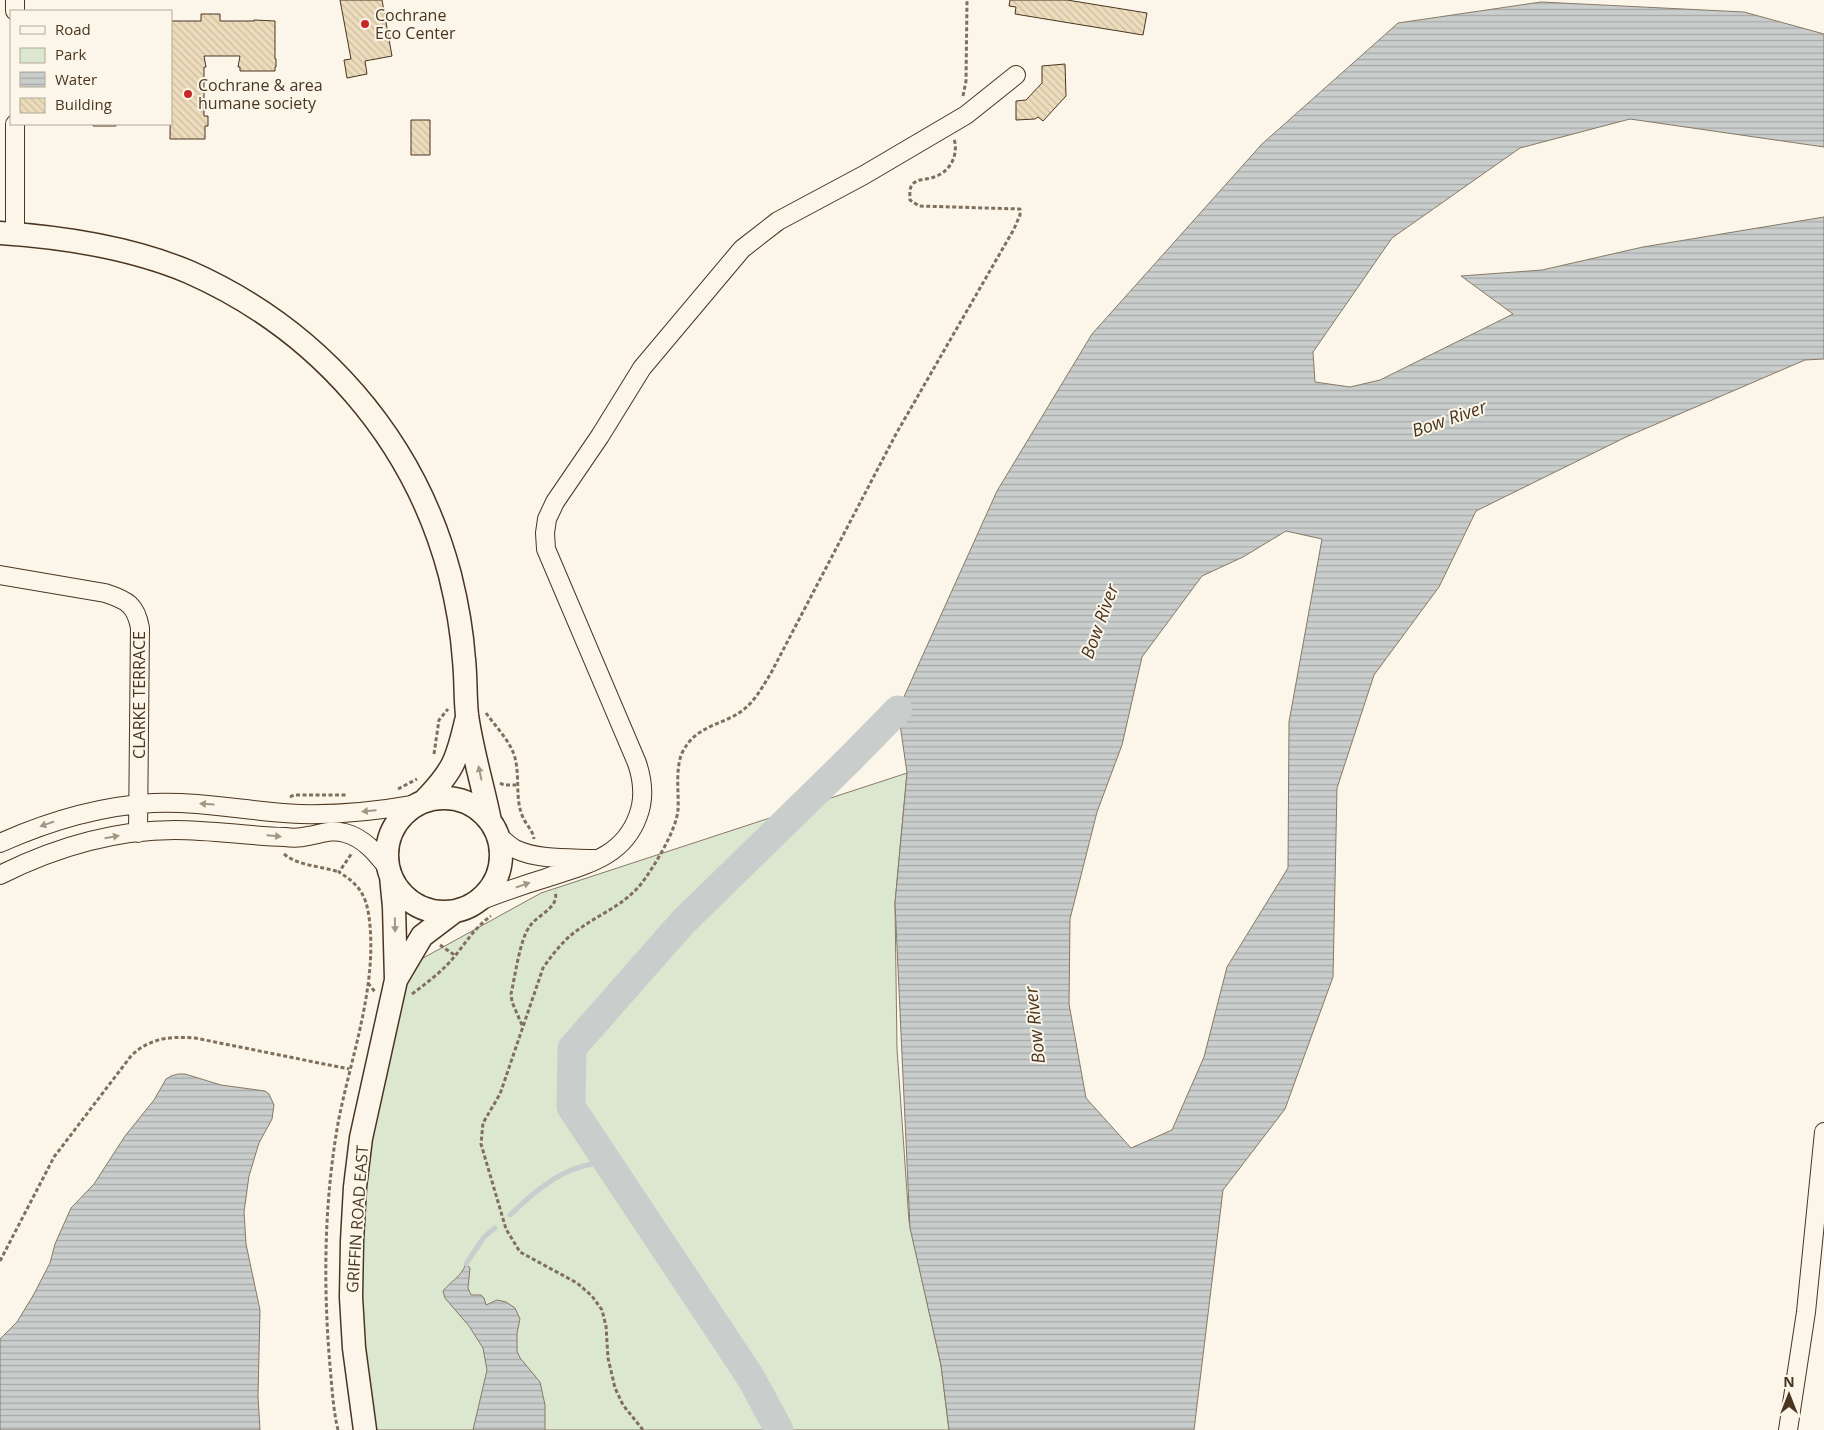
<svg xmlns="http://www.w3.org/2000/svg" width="1824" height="1430" font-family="'Open Sans',sans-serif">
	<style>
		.green { fill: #dce7d0; stroke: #887966 }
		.water { fill: url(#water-rules); stroke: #887966; fill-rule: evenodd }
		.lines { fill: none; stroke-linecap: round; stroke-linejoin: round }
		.stream { stroke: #c9cecd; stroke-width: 5 }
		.river { stroke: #c9cecd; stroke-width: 29 }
		.building { fill: url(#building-back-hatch); stroke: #4a3520 }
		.minor-casing { stroke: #4a3520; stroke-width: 20 }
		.major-casing { stroke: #4a3520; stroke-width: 25 }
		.path { stroke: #7f6f5c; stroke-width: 3; stroke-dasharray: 4 2.5; stroke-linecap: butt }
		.minor { stroke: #fbf6e9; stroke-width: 18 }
		.major { stroke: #fbf6e9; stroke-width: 22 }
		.oneway { fill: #a29684 }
		.poi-dot { fill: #c62828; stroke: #fbf6e9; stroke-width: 2 }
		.labels { text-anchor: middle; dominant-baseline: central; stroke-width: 4; stroke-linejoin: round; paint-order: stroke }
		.poi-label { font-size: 16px; fill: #4a3520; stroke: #fbf6e9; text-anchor: start }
		.street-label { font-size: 16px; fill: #4a3520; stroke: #fbf6e9 }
		.water-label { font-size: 18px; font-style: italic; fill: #4a3520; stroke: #fbf6e9 }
	</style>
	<defs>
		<pattern id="water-rules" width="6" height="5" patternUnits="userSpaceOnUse" patternTransform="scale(1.25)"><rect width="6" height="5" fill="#c9cecd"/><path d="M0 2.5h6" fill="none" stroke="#a5a8a6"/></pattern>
		<pattern id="building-back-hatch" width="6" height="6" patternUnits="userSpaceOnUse" patternTransform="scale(1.25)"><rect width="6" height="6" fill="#ecdcbc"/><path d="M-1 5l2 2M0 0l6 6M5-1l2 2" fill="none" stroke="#ccbda1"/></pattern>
	</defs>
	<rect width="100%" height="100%" fill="#fbf6e9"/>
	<path class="green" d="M907 773 895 903 897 1049 909 1221 941 1365 949 1430H365L352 1241 405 968 541 893Z"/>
	<path class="water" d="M1541 2 1744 12 1824 34V147L1630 119 1520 148 1392 238 1313 352 1315 382 1350 387 1380 380 1513 314 1461 276 1542 270 1643 247 1824 217V359L1805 360 1626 437 1476 511 1439 587 1374 675 1337 788 1333 977 1285 1109 1223 1190 1194 1430H949L941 1365 910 1228 895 903 907 773 898 710 997 491 1092 334 1262 144 1398 23ZM1286 531 1322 539 1289 722 1288 868 1227 967 1204 1057 1172 1130 1131 1148 1086 1098 1069 1004 1070 919 1097 812 1122 745 1142 657 1202 576 1243 557Z
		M178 1074H185L221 1085 265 1091 269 1094 274 1105 272 1119 259 1143 249 1176 244 1212 246 1244 260 1310 258 1396 260 1430H0V1339L17 1322 34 1294 50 1263 55 1244 71 1208 94 1184 125 1136 154 1100 166 1079 171 1076Z
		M466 1264 470 1268 468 1288 471 1295H481L484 1298 486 1305 497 1300 506 1302 515 1308 520 1319 517 1333V1351L520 1358 540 1382 545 1405V1430H473L487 1370 483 1348 469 1326 445 1298 443 1291C452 1280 460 1278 466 1264Z"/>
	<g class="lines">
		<path class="stream" d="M510 1215C530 1196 553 1175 580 1167 589 1164 598 1163 607 1161
			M466 1264 484 1237 495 1228"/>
		<path class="river" d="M779 1430 751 1378 571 1107 572 1048 683 922 850 759 898 710"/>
	</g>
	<path class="building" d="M340 0H382L392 56 365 61 367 74 347 78 344 60 351 59Z
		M1010 0H1067L1147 13 1143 35 1015 14 1016 7 1009 6Z
		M201 14H220V21H254V20L275 21V59H276V67H275V71H240V67H238L240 56H204L206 67H204V116H208V126H205V139H170L171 21H201Z
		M1065 64 1066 96 1043 121 1038 117 1035 119 1016 120V101L1026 100 1042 83V66Z
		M411 120H430V155H411Z
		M93 124H116V126H93Z"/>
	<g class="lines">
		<g class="minor-casing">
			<path id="minor" d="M15 0V11
				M15 124V234
				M0 575 105 593C127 600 136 605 140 628L138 833
				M499 837C504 840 509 846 515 849 538 860 569 858 594 859
				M0 843C49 821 99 806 153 803 203 801 251 812 300 814 339 815 378 811 417 804
				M0 875C54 848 114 830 175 830 212 830 248 836 285 837 292 838 300 838 308 836 321 834 331 829 345 833 364 838 376 853 388 868
				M477 902C500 893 523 885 546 878 584 865 623 858 638 816 645 798 643 781 637 763L546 549 545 533 547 519 555 502 600 436 642 368 742 249 778 221 864 175 966 115 1016 75
				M1788 1430 1806 1312 1824 1132"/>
		</g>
		<g class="major-casing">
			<path id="major" d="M0 233C61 237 132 248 189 272 318 329 414 438 450 575 457 603 462 631 464 660 466 678 465 697 467 715 472 751 483 786 490 821
				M387 855a57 57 0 1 1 114 0a57 57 0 1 1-114 0Z
				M425 800C453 771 457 760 466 721
				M396 980 422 936 455 911
				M365 1430 354 1348 351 1297 352 1241 355 1187 361 1138 396 980 394 907 391 876"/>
		</g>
		<path class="path" d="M963 96 966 81 967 0
			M486 713C496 727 511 742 515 758 520 777 515 797 522 815 525 824 533 830 534 839
			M434 754 439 720 448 709
			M500 783 504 785H516
			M398 789 417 779
			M290 797 294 795H346
			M284 854C298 866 321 866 339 872
			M440 945 456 956
			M368 983 375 992
			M412 994C424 985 436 976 446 966 462 950 472 929 491 916
			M522 1025 512 1002 511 994C515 977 520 938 530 926 538 914 560 908 555 891
			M0 1261 54 1157 131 1056C149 1038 171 1036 195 1038L349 1069
			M338 1430C333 1409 332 1387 330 1366 323 1284 324 1199 339 1118 352 1054 378 983 369 917 366 894 358 884 339 872L352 853
			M643 1430 623 1405 615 1388 608 1358 606 1326 602 1310 592 1296 577 1283 520 1252 506 1229 481 1144 483 1123 500 1094 543 968C554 952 566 937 582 927 602 913 625 904 641 884 654 867 676 831 678 810 679 792 675 770 682 753 696 724 723 726 743 710 755 701 763 686 771 673L896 434 1014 229 1020 215V209L919 206 910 200C910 195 909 189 912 185 917 178 927 180 934 177 950 172 959 155 954 139"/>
		<use href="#minor" class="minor"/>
		<use href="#major" class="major"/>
	</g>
	<defs><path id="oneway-solid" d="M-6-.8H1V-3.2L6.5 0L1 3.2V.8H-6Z" transform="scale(1.25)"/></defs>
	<g class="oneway">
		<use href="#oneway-solid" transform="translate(480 773) rotate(-102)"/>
		<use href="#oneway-solid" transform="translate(207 804) rotate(-177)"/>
		<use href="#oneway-solid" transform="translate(369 811) rotate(175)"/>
		<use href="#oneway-solid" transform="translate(47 824) rotate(161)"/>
		<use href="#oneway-solid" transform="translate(274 836) rotate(5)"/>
		<use href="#oneway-solid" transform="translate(112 837) rotate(-10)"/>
		<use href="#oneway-solid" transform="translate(523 885) rotate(-19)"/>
		<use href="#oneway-solid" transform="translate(395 925) rotate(89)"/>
	</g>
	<g class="poi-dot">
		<circle cx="365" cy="24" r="5"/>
		<circle cx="188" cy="94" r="5"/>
	</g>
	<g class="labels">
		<g class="poi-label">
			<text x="375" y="15">Cochrane<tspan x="375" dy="18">Eco Center</tspan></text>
			<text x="198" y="85">Cochrane &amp; area<tspan x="198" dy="18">humane society</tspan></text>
		</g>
		<g class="street-label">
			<text transform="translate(139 695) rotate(-90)">CLARKE TERRACE</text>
			<text transform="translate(357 1219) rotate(-86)">GRIFFIN ROAD EAST</text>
		</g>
		<g class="water-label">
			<text transform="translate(1449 418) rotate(-19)">Bow River</text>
			<text transform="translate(1099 621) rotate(-70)">Bow River</text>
			<text transform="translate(1034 1025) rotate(-96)">Bow River</text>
		</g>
	</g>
	<rect x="10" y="10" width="162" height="115" fill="#fbf6e9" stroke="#b4a999"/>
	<rect x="20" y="26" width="25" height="8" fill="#fbf6e9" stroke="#b4a999"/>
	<text x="55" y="35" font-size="15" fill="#4a3520">Road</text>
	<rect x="20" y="48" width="25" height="15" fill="#dce7d0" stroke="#b4a999"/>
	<text x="55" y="60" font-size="15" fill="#4a3520">Park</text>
	<rect x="20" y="72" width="25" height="15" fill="url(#water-rules)" stroke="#b4a999"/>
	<text x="55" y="85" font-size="15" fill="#4a3520">Water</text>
	<rect x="20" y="98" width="25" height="15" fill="url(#building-back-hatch)" stroke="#b4a999"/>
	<text x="55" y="110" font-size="15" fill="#4a3520">Building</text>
	<g transform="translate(1789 1395)" stroke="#fbf6e9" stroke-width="4" paint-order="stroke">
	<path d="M0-4L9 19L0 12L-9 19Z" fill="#4a3520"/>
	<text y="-8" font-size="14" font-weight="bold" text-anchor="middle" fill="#4a3520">N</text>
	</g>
</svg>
